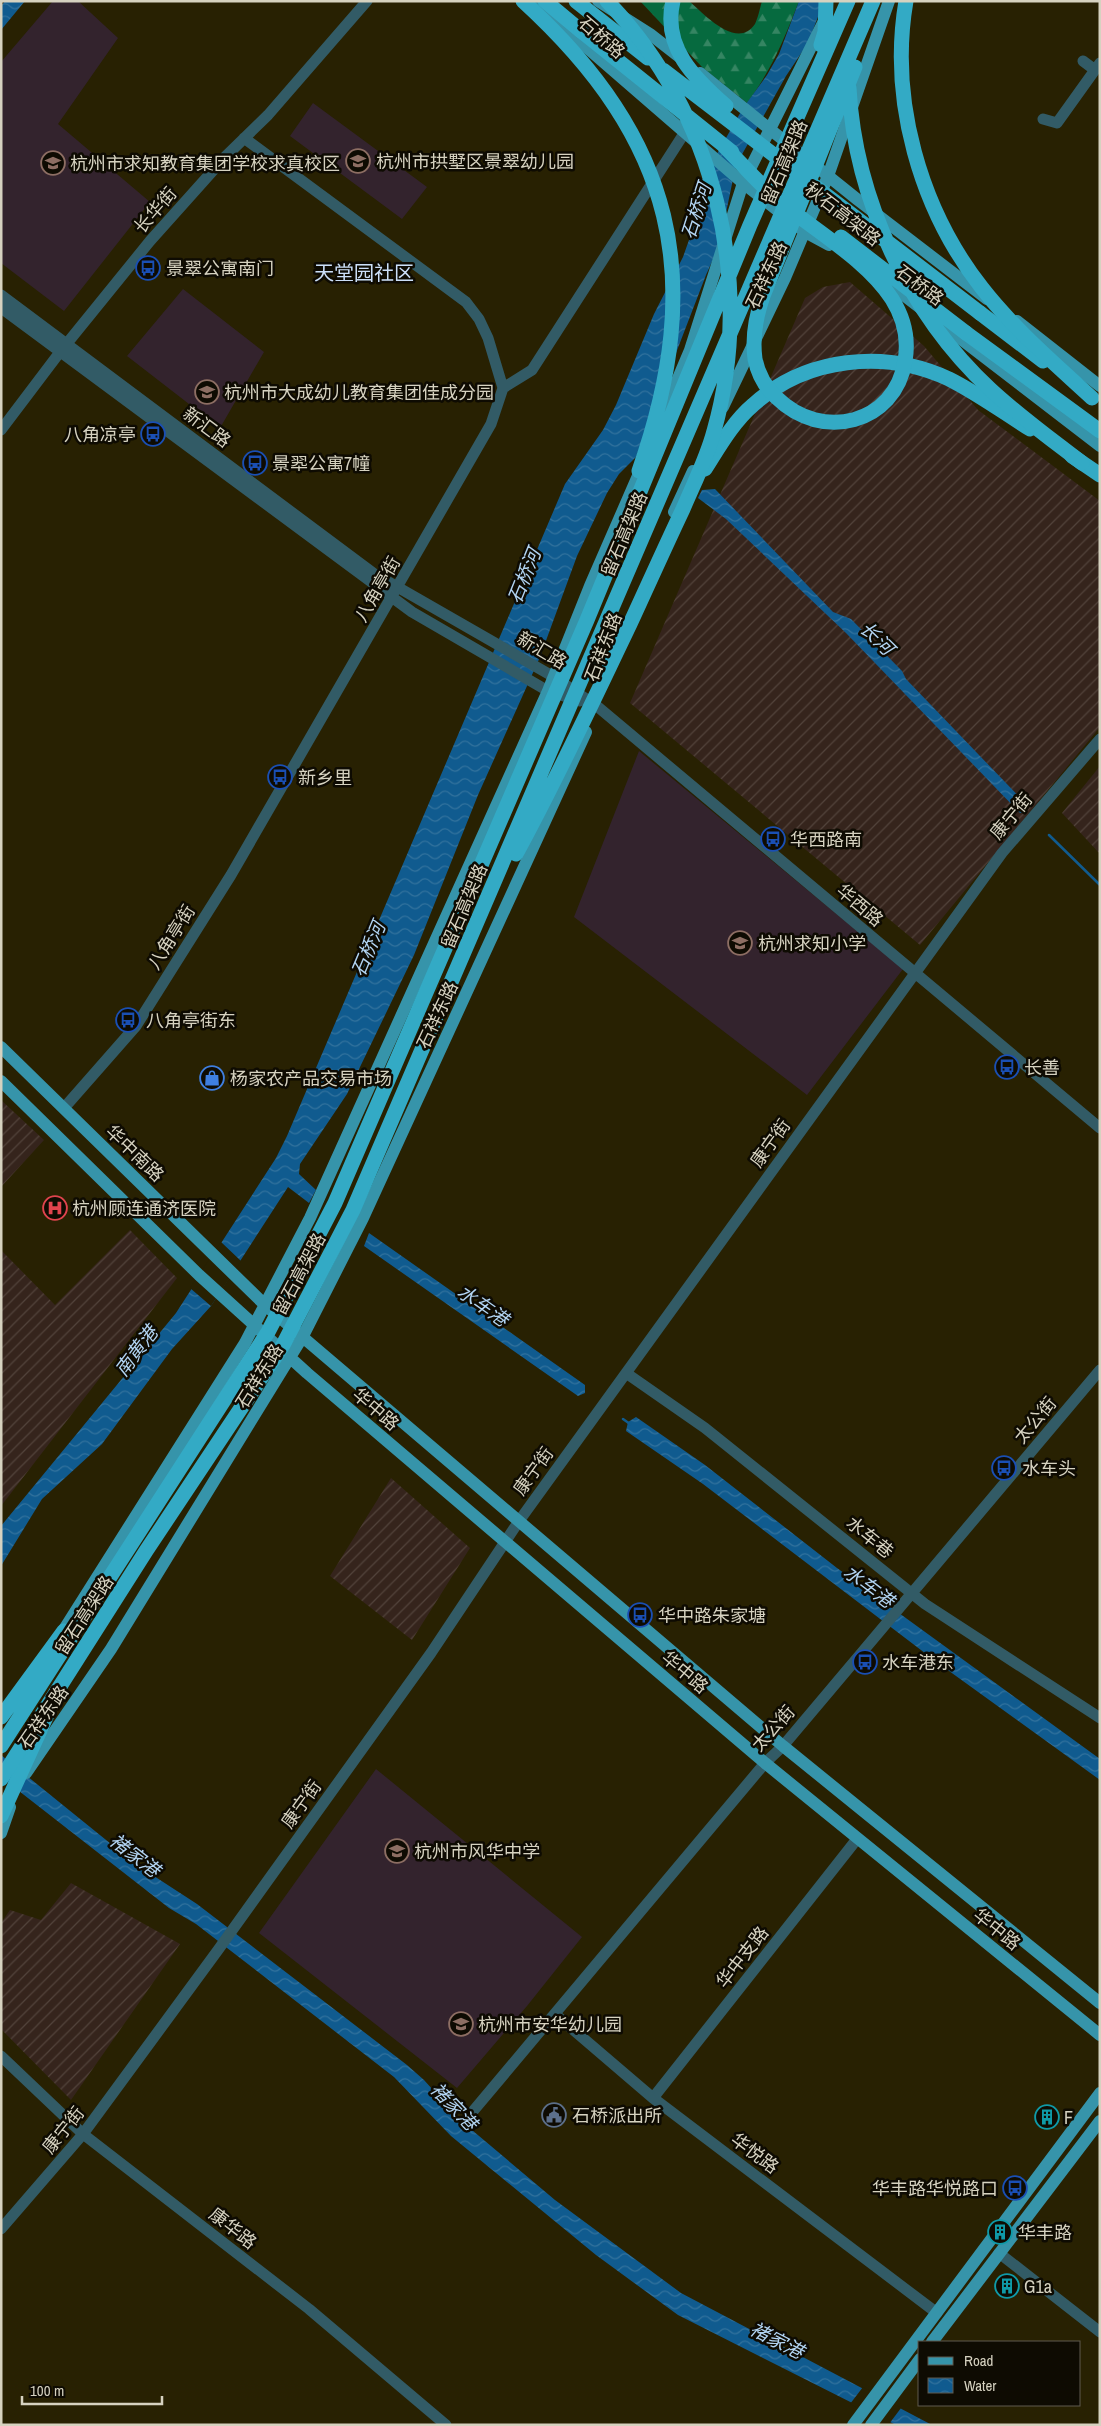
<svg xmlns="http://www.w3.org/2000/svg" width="1101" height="2426" font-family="'Archivo Narrow','Noto Sans SC',sans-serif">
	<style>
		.industrial { fill: url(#industrial-furrows) }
		.education { fill: #33232d }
		.forest { fill: url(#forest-firs) }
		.water { fill: url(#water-waves) }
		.pier { fill: #282102 }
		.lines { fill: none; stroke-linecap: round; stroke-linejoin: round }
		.stream { stroke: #105b8f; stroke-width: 2.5 }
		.minor { stroke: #325b66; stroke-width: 11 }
		.major { stroke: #3694aa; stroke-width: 12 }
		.highway { stroke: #33aac5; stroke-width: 15 }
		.highway-bridge { stroke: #33aac5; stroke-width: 15 }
		.labels { text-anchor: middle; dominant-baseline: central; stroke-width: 5; stroke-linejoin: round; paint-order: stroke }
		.street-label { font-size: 18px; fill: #d6d2c0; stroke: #0e0b02 }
		.poi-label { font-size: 18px; fill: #d6d2c0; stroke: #0e0b02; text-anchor: start }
		.water-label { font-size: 19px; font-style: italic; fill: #b2d4f2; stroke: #0e0b02 }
		.quarter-label { font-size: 20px; fill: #ccdff8; stroke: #0e0b02 }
	</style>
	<defs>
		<pattern id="industrial-furrows" width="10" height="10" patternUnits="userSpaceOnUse" patternTransform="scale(1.25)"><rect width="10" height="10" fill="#35241c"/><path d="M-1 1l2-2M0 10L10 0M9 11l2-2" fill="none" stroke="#52433b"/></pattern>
		<pattern id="forest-firs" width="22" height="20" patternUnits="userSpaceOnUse" patternTransform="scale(1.25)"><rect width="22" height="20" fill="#066a3f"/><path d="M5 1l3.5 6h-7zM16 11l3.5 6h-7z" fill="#358562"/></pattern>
		<pattern id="water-waves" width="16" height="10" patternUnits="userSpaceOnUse" patternTransform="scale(1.25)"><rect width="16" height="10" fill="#105b8f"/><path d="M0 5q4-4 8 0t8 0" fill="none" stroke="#32729d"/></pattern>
	</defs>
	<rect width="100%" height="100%" fill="#282102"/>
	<path class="industrial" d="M850 282 924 346 978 410 1100 501V727L920 945 630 703 805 298 823 287Z
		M1100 766V854L1062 813Z
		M1 1100 44 1140 1 1187Z
		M130 1230 177 1278 1 1506V1250L55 1305Z
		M391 1478 470 1548 412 1640 330 1576Z
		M71 1883 180 1944 71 2100 1 2029V1923L10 1910 41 1920Z"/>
	<path class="education" d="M53 1H78L118 38 58 124 150 202 64 311 1 263V62Z
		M313 103 427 187 402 219 290 136Z
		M183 289 264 352 220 428 127 356Z
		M639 751 903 969 807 1095 574 917Z
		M376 1769 582 1937 527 2006 457 2088 259 1933Z"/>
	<path class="forest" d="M640 1H689C703 13 737 51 755 24 758 18 760 8 762 1H799C783 42 773 67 747 103L702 67Z"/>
	<path class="water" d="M5 1H25L1 30V6Z
		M799 1H824L808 43 786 76 736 165 719 246 706 275 636 457 619 474 607 493 577 556 540 657 478 795 414 955 347 1094 300 1164 299 1174 316 1190 309 1203 288 1187 211 1306 172 1349 102 1444 42 1499 1 1566V1526L176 1313 276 1158 287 1136 565 484 603 430 616 405 654 314 683 257 689 240 701 182 743 108 767 75 779 54Z
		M715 489 833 612 851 619 902 671 906 679 1028 806 1026 812 1020 813 846 633 726 519 698 498 702 490Z
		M369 1233 585 1385V1393L578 1396 364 1246Z
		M636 1417 705 1465 837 1568 1100 1759V1780L938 1663 703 1484 626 1431 628 1422Z
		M1 1755 137 1865 197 1904 407 2065 424 2080 460 2120 555 2200 681 2293 932 2425H896L678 2315 596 2255 451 2136 394 2077 196 1924 169 1908 1 1777Z"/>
	<path class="pier" d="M221 1242 241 1261 211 1306 190 1288Z
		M863 2387 901 2408 889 2424 850 2404Z"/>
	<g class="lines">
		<path class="stream" d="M1049 835 1100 885
			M623 1419 630 1424"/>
		<path class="minor" d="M1083 61 1095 70
			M1043 119 1057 123 1100 63
			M1 295 373 573 554 677 598 707 1100 1128
			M1 308 412 612 548 691 580 701
			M503 388 532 370 685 132
			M1 430 60 352 150 241 226 156 268 115 367 1
			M64 1108 136 1026 231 875 491 424 503 388 488 338 479 319 466 302 244 138
			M626 1373 705 1428 925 1604 1100 1718
			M556 2015 653 2098 937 2313
			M1 2056 83 2134 309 2309 446 2425
			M653 2098 857 1839
			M474 2110 765 1763 783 1746 1100 1370
			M1 2229 83 2134 218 1950 431 1653 519 1521 1002 853 1100 739
			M999 2253 1100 2332"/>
		<path class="major" d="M533 1 743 183 805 232 829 245
			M598 1 650 34 682 59
			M700 73 858 200 987 299
			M880 277 1100 446
			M1017 321 1100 386
			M723 407 785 278 828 176 889 1
			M659 423 690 350 743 183 823 23
			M674 512 693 471
			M1 1047 265 1305 783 1746 1100 2003
			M1 1081 199 1275 307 1373 765 1763 1100 2035
			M58 1639 245 1343 310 1218 548 691 590 586 644 462
			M26 1773 111 1649 303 1336 363 1218 586 732
			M1 1833 10 1807
			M932 2342 1100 2121
			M853 2425 1100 2093
			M871 2425 920 2359"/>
		<path class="highway" d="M545 1 581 31
			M576 1 648 58
			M980 313 1043 361
			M966 333 1100 431
			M1072 456 1100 475
			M705 469C719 447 733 422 753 405 806 357 885 349 949 379 977 393 1003 412 1030 429
			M1 1816 47 1715"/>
		<path class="highway-bridge" d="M523 1C675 140 707 277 639 471
			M673 1C662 47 694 78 726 106
			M906 1C889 100 920 209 982 288 1014 329 1054 363 1092 398
			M581 31 732 152
			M821 45 825 32 826 1
			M663 70 980 313
			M849 88C855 199 909 314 990 389 1019 416 1051 439 1082 463
			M724 146C742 164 759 184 778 200 814 230 867 260 892 299 904 318 909 338 905 361 895 424 822 442 777 398 766 388 758 374 755 359 752 337 756 316 763 296L855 67
			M841 237 966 333
			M516 854C557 779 593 701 630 624 648 585 665 547 683 509 694 483 707 458 714 431 756 283 715 112 607 1
			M1 1717 64 1631
			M1 1746 268 1332 335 1203 587 620 750 225 848 1
			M1 1779 146 1551 283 1345 353 1210 873 1"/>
	</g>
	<defs>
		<g id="school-ring" transform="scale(1.25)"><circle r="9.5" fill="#0e0b02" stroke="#8d6e63" stroke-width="1.5"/><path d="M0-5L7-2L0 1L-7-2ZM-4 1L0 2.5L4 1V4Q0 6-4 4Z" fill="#8d6e63"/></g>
		<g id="bus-ring" transform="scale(1.25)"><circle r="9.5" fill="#0e0b02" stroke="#1a4fb4" stroke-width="1.5"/><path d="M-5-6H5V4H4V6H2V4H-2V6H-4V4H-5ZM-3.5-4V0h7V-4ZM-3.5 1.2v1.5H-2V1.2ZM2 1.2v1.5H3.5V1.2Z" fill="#1a4fb4"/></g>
		<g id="shop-ring" transform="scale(1.25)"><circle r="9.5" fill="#0e0b02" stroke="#3f7fe0" stroke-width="1.5"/><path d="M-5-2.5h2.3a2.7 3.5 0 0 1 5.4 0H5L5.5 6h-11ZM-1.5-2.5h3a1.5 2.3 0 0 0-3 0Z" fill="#3f7fe0"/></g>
		<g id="hospital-ring" transform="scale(1.25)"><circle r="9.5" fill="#0e0b02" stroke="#e0444e" stroke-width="1.5"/><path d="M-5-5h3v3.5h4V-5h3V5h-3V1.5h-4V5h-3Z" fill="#e0444e"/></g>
		<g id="civic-ring" transform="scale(1.25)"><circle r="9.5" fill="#0e0b02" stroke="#5c6f8a" stroke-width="1.5"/><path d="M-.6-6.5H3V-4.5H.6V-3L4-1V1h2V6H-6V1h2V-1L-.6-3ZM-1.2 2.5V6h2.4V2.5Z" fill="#5c6f8a"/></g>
		<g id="building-ring" transform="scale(1.25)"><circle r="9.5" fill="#0e0b02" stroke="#0f9aa8" stroke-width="1.5"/><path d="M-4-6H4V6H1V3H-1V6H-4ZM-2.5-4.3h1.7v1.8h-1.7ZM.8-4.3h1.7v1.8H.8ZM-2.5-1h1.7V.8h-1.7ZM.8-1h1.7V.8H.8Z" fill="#0f9aa8"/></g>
	</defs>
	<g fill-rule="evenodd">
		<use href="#school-ring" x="358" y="161"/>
		<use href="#school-ring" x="53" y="163"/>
		<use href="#bus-ring" x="148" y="268"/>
		<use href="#school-ring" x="207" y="392"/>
		<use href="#bus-ring" x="153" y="434"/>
		<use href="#bus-ring" x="255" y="463"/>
		<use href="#bus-ring" x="280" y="777"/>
		<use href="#bus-ring" x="773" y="839"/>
		<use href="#school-ring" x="740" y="943"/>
		<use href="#bus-ring" x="128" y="1020"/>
		<use href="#bus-ring" x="1007" y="1067"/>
		<use href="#shop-ring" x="212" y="1078"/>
		<use href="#hospital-ring" x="55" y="1208"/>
		<use href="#bus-ring" x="1004" y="1468"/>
		<use href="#bus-ring" x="640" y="1615"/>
		<use href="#bus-ring" x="865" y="1662"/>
		<use href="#school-ring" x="397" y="1851"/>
		<use href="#school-ring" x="461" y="2024"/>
		<use href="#civic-ring" x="554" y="2115"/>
		<use href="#building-ring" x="1047" y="2117"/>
		<use href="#bus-ring" x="1015" y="2188"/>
		<use href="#building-ring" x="1000" y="2232"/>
		<use href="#building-ring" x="1007" y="2286"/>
	</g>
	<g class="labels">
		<g class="street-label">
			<text transform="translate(602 37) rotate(41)">石桥路</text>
			<text transform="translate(784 162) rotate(-67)">留石高架路</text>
			<text transform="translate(155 210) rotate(-49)">长华街</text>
			<text transform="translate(843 214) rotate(38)">秋石高架路</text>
			<text transform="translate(766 275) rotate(-65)">石祥东路</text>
			<text transform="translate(920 285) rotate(37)">石桥路</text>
			<text transform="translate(207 427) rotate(37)">新汇路</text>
			<text transform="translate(624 534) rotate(-67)">留石高架路</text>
			<text transform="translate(377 589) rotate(-60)">八角亭街</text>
			<text transform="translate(603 647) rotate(-69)">石祥东路</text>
			<text transform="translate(542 650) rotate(31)">新汇路</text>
			<text transform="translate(1011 816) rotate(-50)">康宁街</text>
			<text transform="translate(860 905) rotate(40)">华西路</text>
			<text transform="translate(464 906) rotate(-67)">留石高架路</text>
			<text transform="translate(171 937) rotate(-58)">八角亭街</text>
			<text transform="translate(437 1015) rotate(-65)">石祥东路</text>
			<text transform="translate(770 1143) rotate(-54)">康宁街</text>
			<text transform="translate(135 1153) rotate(44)">华中南路</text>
			<text transform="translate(299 1274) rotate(-62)">留石高架路</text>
			<text transform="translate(259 1376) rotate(-58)">石祥东路</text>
			<text transform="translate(376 1409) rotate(41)">华中路</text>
			<text transform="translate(1035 1420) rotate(-50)">太公街</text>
			<text transform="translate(533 1471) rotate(-54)">康宁街</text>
			<text transform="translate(870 1537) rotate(39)">水车巷</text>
			<text transform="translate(84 1615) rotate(-57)">留石高架路</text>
			<text transform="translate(685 1672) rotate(40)">华中路</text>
			<text transform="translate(43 1717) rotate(-55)">石祥东路</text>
			<text transform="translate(773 1728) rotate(-48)">太公街</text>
			<text transform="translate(301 1804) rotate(-54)">康宁街</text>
			<text transform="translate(997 1929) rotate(39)">华中路</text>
			<text transform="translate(742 1957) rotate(-52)">华中支路</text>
			<text transform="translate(63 2130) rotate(-51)">康宁街</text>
			<text transform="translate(755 2153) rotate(37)">华悦路</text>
			<text transform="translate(233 2228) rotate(38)">康华路</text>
		</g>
		<g class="poi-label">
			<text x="376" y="161">杭州市拱墅区景翠幼儿园</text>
			<text x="70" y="163">杭州市求知教育集团学校求真校区</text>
			<text x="166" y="268">景翠公寓南门</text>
			<text x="224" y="392">杭州市大成幼儿教育集团佳成分园</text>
			<text x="136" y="434" text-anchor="end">八角凉亭</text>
			<text x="272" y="463">景翆公寓7幢</text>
			<text x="298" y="777">新乡里</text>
			<text x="790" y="839">华西路南</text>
			<text x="758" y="943">杭州求知小学</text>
			<text x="146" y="1020">八角亭街东</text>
			<text x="1024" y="1067">长善</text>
			<text x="230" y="1078">杨家农产品交易市场</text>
			<text x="72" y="1208">杭州顾连通济医院</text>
			<text x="1022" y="1468">水车头</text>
			<text x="658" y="1615">华中路朱家塘</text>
			<text x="882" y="1662">水车港东</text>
			<text x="414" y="1851">杭州市风华中学</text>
			<text x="478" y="2024">杭州市安华幼儿园</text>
			<text x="572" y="2115">石桥派出所</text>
			<text x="1064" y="2117">F</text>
			<text x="998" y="2188" text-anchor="end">华丰路华悦路口</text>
			<text x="1018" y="2232">华丰路</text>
			<text x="1024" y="2286">G1a</text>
		</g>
		<g class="water-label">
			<text transform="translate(696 211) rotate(-72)">石桥河</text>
			<text transform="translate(524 576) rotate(-68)">石桥河</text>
			<text transform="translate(877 638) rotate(44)">长河</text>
			<text transform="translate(368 949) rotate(-67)">石桥河</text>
			<text transform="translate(483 1305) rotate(35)">水车港</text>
			<text transform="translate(136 1351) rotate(-53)">南黄港</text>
			<text transform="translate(869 1586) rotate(37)">水车港</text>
			<text transform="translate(135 1855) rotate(38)">褚家港</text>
			<text transform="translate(454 2106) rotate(46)">褚家港</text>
			<text transform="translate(777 2340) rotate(27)">褚家港</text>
		</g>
		<g class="quarter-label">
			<text x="364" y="272">天堂园社区</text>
		</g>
	</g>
	<rect width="1101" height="2426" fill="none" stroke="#d6d2c0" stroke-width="5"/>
	<rect x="918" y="2341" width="162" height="65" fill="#0e0b02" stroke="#5e5b4e"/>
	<rect x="928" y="2357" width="25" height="8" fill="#3694aa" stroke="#5e5b4e"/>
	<text x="964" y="2366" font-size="15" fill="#d6d2c0">Road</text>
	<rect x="928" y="2378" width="25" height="15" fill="url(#water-waves)" stroke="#5e5b4e"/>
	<text x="964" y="2391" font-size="15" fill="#d6d2c0">Water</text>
	<path d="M22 2396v8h140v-8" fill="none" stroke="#d6d2c0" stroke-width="2.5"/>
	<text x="30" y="2396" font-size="15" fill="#d6d2c0" stroke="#0e0b02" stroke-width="4" paint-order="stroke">100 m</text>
</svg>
